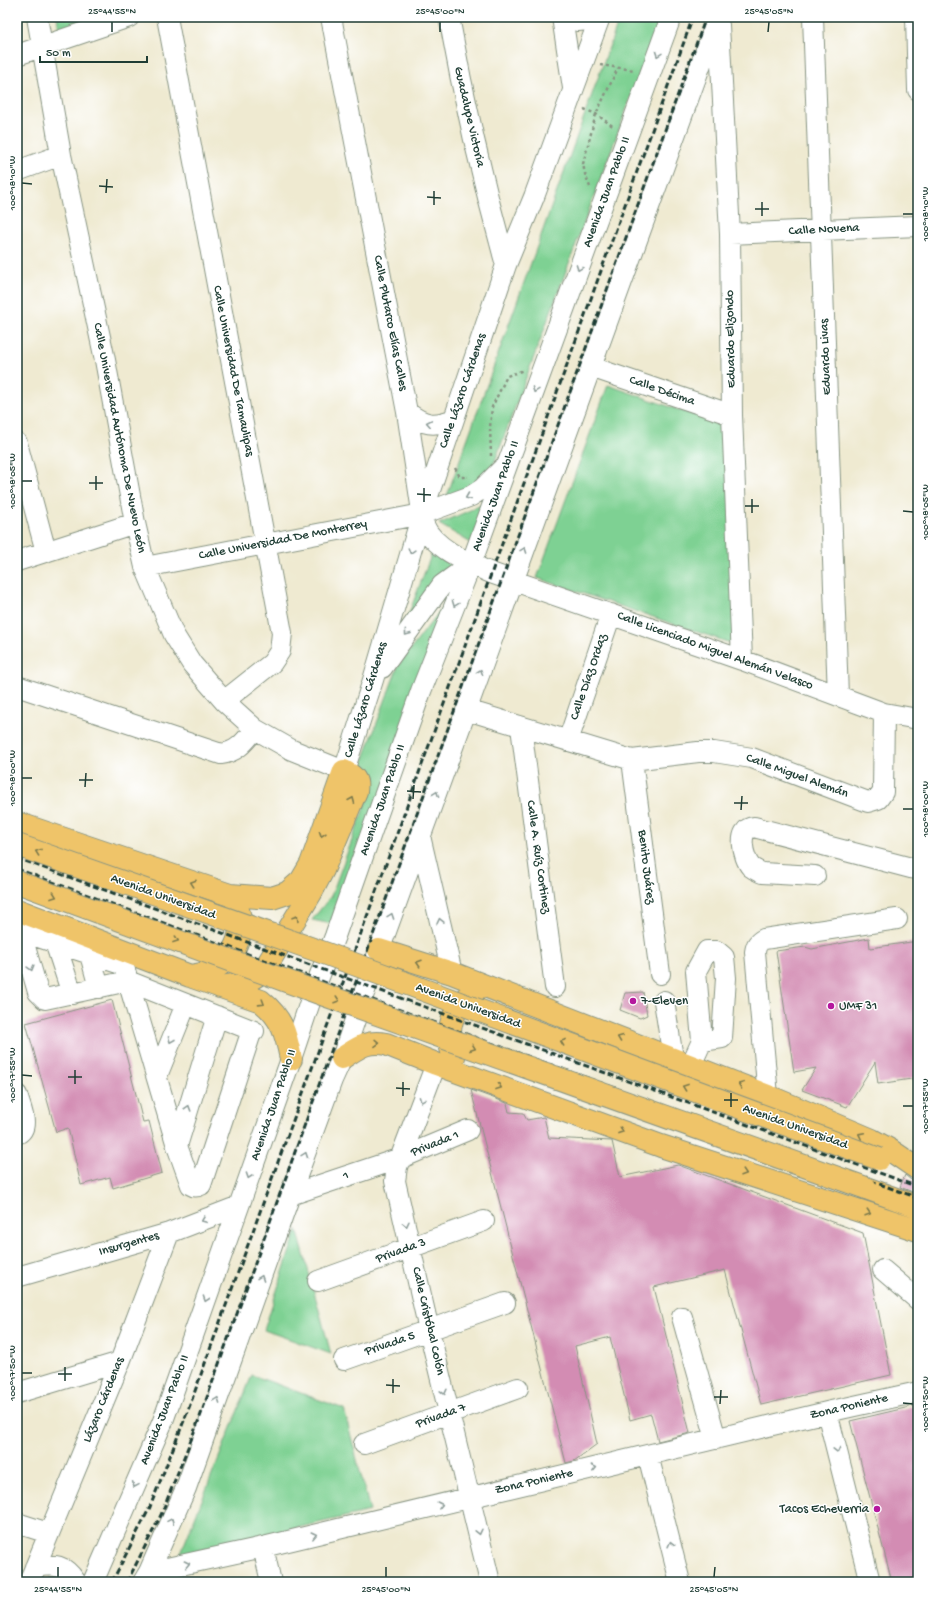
<svg xmlns="http://www.w3.org/2000/svg" width="935" height="1599" font-family="'Gochi Hand',sans-serif">
	<style>
		.green { fill: #7ed193; stroke: #4e8764 }
		.building { fill: #d38cb3 }
		.lines { fill: none; stroke-linecap: round; stroke-linejoin: round }
		.minor-casing { stroke: #879482; stroke-width: 22 }
		.highway-casing { stroke: #879482; stroke-width: 24 }
		.path { stroke: #879482; stroke-width: 2.5; stroke-dasharray: 3 3; stroke-linecap: butt }
		.minor { stroke: #fff; stroke-width: 20 }
		.highway { stroke: #efc469; stroke-width: 22 }
		.rail { stroke: #1f3d34; stroke-width: 3; stroke-dasharray: 6 3; stroke-linecap: butt }
		.highway-bridge-casing { stroke: #879482; stroke-width: 24; stroke-linecap: butt }
		.highway-bridge { stroke: #efc469; stroke-width: 22 }
		.oneway { stroke: #8f9e9a }
		.oneway2 { stroke: #7d7a4c }
		.ticks { fill: none; stroke: #1f3d34; stroke-width: 1.5 }
		.poi-dot { fill: #b5179e; stroke: #fff; stroke-width: 1.5 }
		.labels { text-anchor: middle; dominant-baseline: central; stroke-width: 3; stroke-linejoin: round; paint-order: stroke }
		.street-label { font-size: 13px; fill: #1f3d34; stroke: #fff }
		.poi-label { font-size: 13px; fill: #1f3d34; stroke: #fff; text-anchor: start }
		.neatline { fill: none; stroke: #1f3d34; stroke-width: 1.5 }
		.ticks-label { font-size: 10px; text-anchor: middle; fill: #1f3d34 }
	</style>
	<rect width="100%" height="100%" fill="#fff"/>
	<filter id="ink" filterUnits="userSpaceOnUse"><feTurbulence type="fractalNoise" baseFrequency=".025" numOctaves="2"/><feDisplacementMap in="SourceGraphic" scale="8" xChannelSelector="R" yChannelSelector="G"/><feConvolveMatrix kernelMatrix="1 2 1 2 8 2 1 2 1" color-interpolation-filters="sRGB"/></filter>
	<filter id="wash" filterUnits="userSpaceOnUse"><feTurbulence type="fractalNoise" baseFrequency=".012" numOctaves="4" result="noise"/><feDisplacementMap in="SourceGraphic" scale="16" xChannelSelector="R" yChannelSelector="G"/><feGaussianBlur stdDeviation="0.9" result="paint"/><feColorMatrix in="noise" values="0 0 0 0 0 0 0 0 0 0 0 0 0 0 0 0 0 1.4 0 .05"/><feComposite in="paint" operator="in"/></filter>
	<g filter="url(#wash)">
		<rect width="100%" height="100%" fill="#efead1"/>
		<path class="green" d="M57 17H95L59 30Z
			M620 17H661L486 485 445 501Z
			M608 385 728 427 739 646 537 578Z
			M486 503 471 543 439 524Z
			M432 553 452 565 396 647Z
			M451 596 337 925 312 920 331 896 376 776 361 766 398 666Z
			M297 1229 331 1354 264 1330Z
			M252 1375 344 1409 370 1511 180 1555Z"/>
		<g id="blocks">
			<path class="building" d="M869 938 870 948 918 941V1078L878 1084 875 1062 847 1107 802 1090 816 1068 794 1072 776 951 805 947 812 949Z
				M643 992 647 1015 640 1018 620 1010 625 993Z
				M112 1000 143 1122 149 1121 162 1173 113 1188 110 1177 81 1185 68 1128 56 1132 26 1023Z
				M471 1090 507 1103 509 1112 523 1113 527 1120 544 1117 549 1138 612 1141 620 1177 678 1165 863 1233 891 1375 761 1405 725 1270 654 1287 690 1433 658 1441 651 1414 630 1420 610 1337 575 1346 597 1444 574 1461 566 1463Z
				M905 1175 911 1180 918 1181V1194L900 1187Z
				M918 1405V1582H892L850 1421Z"/>
		</g>
	</g>
	<g filter="url(#ink)">
		<use href="#blocks" fill-opacity="0" stroke="#879482" stroke-width="1"/>
		<g class="lines">
			<g class="minor-casing">
				<path id="minor" d="M37 17 61 155 105 360 135 523 145 567 174 635 192 664 224 701 255 729 292 750 344 771 373 680 422 514 454 419 506 265 534 197 600 17
					M167 17 282 633 280 651 272 663 224 701
					M331 17 407 412 424 525C433 548 469 563 491 573L742 660 884 713 918 719
					M449 17C464 101 483 183 506 265
					M562 17 573 88
					M567 17 578 21 599 19
					M813 17 838 696
					M916 17 918 90
					M719 25 730 234 732 415 742 660
					M17 55 129 17
					M17 171 61 155
					M730 234 918 226
					M591 367 732 415
					M407 412C424 425 433 427 454 419
					M17 443 46 552
					M17 561 135 523
					M145 567 422 514 471 496 482 489 503 468
					M382 668 442 585 471 564
					M17 686 221 754C238 752 245 741 255 729
					M467 710 632 760 698 752H714L752 758 868 802 878 799 883 792 884 713
					M521 727 555 987
					M568 741 611 614
					M632 760 660 974
					M420 836 452 973
					M815 876 762 873C758 871 755 870 751 867 743 858 736 828 754 827L911 868 918 869
					M17 919 38 992 45 999 128 981 254 1031 251 1033 201 1185C197 1187 194 1187 191 1185L177 1146 128 981C125 970 122 960 119 949
					M20 931 124 965
					M52 933 72 994
					M87 943 99 988
					M664 1001 673 1058
					M436 1064 397 1167 395 1181 429 1330 490 1582
					M691 1065 702 1041 696 971 707 951H717L724 957 726 978 722 1038 702 1041
					M157 1076 186 1004
					M17 1095C20 1107 31 1128 17 1134
					M768 1096 755 952C756 945 758 942 764 939L897 919
					M177 1146 217 1016
					M290 1195 401 1158 468 1130
					M883 1270 918 1300
					M17 1277 169 1233 239 1206
					M318 1281 484 1221
					M682 1317 716 1439
					M344 1360 505 1303
					M17 1393 120 1362
					M827 1412 870 1582
					M364 1444 518 1388
					M648 1455 680 1582
					M17 1523 48 1533
					M263 1547 271 1582
					M35 1567C55 1564 64 1564 76 1582
					M149 1572 263 1547 827 1412 918 1392
					M29 1582 120 1362 169 1233
					M93 1582 163 1421 291 1059 314 990 335 936 421 691 471 564 671 17
					M143 1582 149 1572 186 1488 290 1195 332 1080 342 1058 372 970 718 17"/>
			</g>
			<g class="highway-casing">
				<path id="highway" d="M17 823 230 895 272 898 287 893 301 881 311 864 344 771C354 776 358 780 356 791L323 870 311 893 267 965 256 976 248 981 239 984 220 987
					M17 910 190 976 261 1001C282 1018 286 1033 291 1059
					M379 950 452 973 768 1096 872 1140 890 1150 918 1169
					M190 976C195 975 200 975 205 973 233 962 247 935 237 907
					M454 1057C452 1052 450 1046 450 1041 448 1023 457 1001 474 992
					M342 1058C358 1048 366 1040 386 1044L436 1064 661 1146 918 1230
					M866 1188 918 1207"/>
			</g>
			<path class="path" d="M600 65 634 70
				M584 109 596 114 614 127
				M590 187 585 174 583 164 596 114 618 68
				M491 456 490 427 492 407 507 376 524 370
				M455 468 460 477H468
				M917 1078 918 1083"/>
			<use href="#minor" class="minor"/>
			<use href="#highway" class="highway"/>
			<path class="rail" d="M17 858 918 1187
				M17 869 389 1006 918 1198
				M112 1582 150 1507 187 1413 693 17
				M127 1582 161 1515 200 1417 348 1004 706 17"/>
			<g class="highway-bridge-casing">
				<path id="highway-bridge" d="M17 845 327 954 879 1159
					M17 882 327 996 866 1188"/>
			</g>
			<use href="#highway-bridge" class="highway-bridge"/>
		</g>
		<defs><path id="oneway-chevron" d="M-2-3.5L2.5 0L-2 3.5" fill="none" stroke-width="1.6" stroke-linecap="round" stroke-linejoin="round"/></defs>
		<g class="oneway">
			<use href="#oneway-chevron" transform="translate(658 54) rotate(110)"/>
			<use href="#oneway-chevron" transform="translate(579 268) rotate(110)"/>
			<use href="#oneway-chevron" transform="translate(535 390) rotate(110)"/>
			<use href="#oneway-chevron" transform="translate(429 423) rotate(-170)"/>
			<use href="#oneway-chevron" transform="translate(468 497) rotate(158)"/>
			<use href="#oneway-chevron" transform="translate(524 550) rotate(-70)"/>
			<use href="#oneway-chevron" transform="translate(411 551) rotate(107)"/>
			<use href="#oneway-chevron" transform="translate(455 604) rotate(111)"/>
			<use href="#oneway-chevron" transform="translate(407 633) rotate(126)"/>
			<use href="#oneway-chevron" transform="translate(480 672) rotate(-71)"/>
			<use href="#oneway-chevron" transform="translate(436 794) rotate(-69)"/>
			<use href="#oneway-chevron" transform="translate(391 916) rotate(-70)"/>
			<use href="#oneway-chevron" transform="translate(440 921) rotate(-103)"/>
			<use href="#oneway-chevron" transform="translate(31 968) rotate(74)"/>
			<use href="#oneway-chevron" transform="translate(171 1040) rotate(112)"/>
			<use href="#oneway-chevron" transform="translate(422 1100) rotate(111)"/>
			<use href="#oneway-chevron" transform="translate(188 1108) rotate(-73)"/>
			<use href="#oneway-chevron" transform="translate(305 1155) rotate(-70)"/>
			<use href="#oneway-chevron" transform="translate(249 1176) rotate(109)"/>
			<use href="#oneway-chevron" transform="translate(204 1220) rotate(159)"/>
			<use href="#oneway-chevron" transform="translate(406 1224) rotate(77)"/>
			<use href="#oneway-chevron" transform="translate(261 1278) rotate(-70)"/>
			<use href="#oneway-chevron" transform="translate(206 1299) rotate(109)"/>
			<use href="#oneway-chevron" transform="translate(444 1392) rotate(76)"/>
			<use href="#oneway-chevron" transform="translate(217 1400) rotate(-70)"/>
			<use href="#oneway-chevron" transform="translate(837 1450) rotate(76)"/>
			<use href="#oneway-chevron" transform="translate(594 1468) rotate(-13)"/>
			<use href="#oneway-chevron" transform="translate(135 1485) rotate(114)"/>
			<use href="#oneway-chevron" transform="translate(440 1505) rotate(-14)"/>
			<use href="#oneway-chevron" transform="translate(171 1521) rotate(-66)"/>
			<use href="#oneway-chevron" transform="translate(479 1532) rotate(77)"/>
			<use href="#oneway-chevron" transform="translate(314 1535) rotate(-14)"/>
			<use href="#oneway-chevron" transform="translate(671 1544) rotate(-104)"/>
			<use href="#oneway-chevron" transform="translate(187 1564) rotate(-12)"/>
		</g>
		<g class="oneway2">
			<use href="#oneway-chevron" transform="translate(352 800) rotate(-67)"/>
			<use href="#oneway-chevron" transform="translate(322 834) rotate(109)"/>
			<use href="#oneway-chevron" transform="translate(38 852) rotate(-160)"/>
			<use href="#oneway-chevron" transform="translate(193 883) rotate(-161)"/>
			<use href="#oneway-chevron" transform="translate(54 896) rotate(20)"/>
			<use href="#oneway-chevron" transform="translate(296 918) rotate(-58)"/>
			<use href="#oneway-chevron" transform="translate(176 940) rotate(20)"/>
			<use href="#oneway-chevron" transform="translate(419 963) rotate(-162)"/>
			<use href="#oneway-chevron" transform="translate(337 1000) rotate(19)"/>
			<use href="#oneway-chevron" transform="translate(262 1003) rotate(32)"/>
			<use href="#oneway-chevron" transform="translate(620 1038) rotate(-159)"/>
			<use href="#oneway-chevron" transform="translate(563 1042) rotate(-160)"/>
			<use href="#oneway-chevron" transform="translate(377 1043) rotate(1)"/>
			<use href="#oneway-chevron" transform="translate(473 1048) rotate(20)"/>
			<use href="#oneway-chevron" transform="translate(741 1085) rotate(-158)"/>
			<use href="#oneway-chevron" transform="translate(499 1087) rotate(20)"/>
			<use href="#oneway-chevron" transform="translate(685 1087) rotate(-160)"/>
			<use href="#oneway-chevron" transform="translate(621 1131) rotate(20)"/>
			<use href="#oneway-chevron" transform="translate(861 1135) rotate(-154)"/>
			<use href="#oneway-chevron" transform="translate(744 1173) rotate(18)"/>
			<use href="#oneway-chevron" transform="translate(868 1213) rotate(18)"/>
		</g>
	</g>
	<path class="ticks" d="M112 32V22M440 32V22M768 32 769 22M22 183 32 184M99 186 113 187M106 193 107 179M427 197 441 198M434 205V191M755 209H769M903 214H913M762 216V202M22 481H32M89 483H103M96 490V476M417 494 431 495M424 502V488M745 506H759M903 511 913 512M752 513V499M22 778H32M79 780H93M85 787 86 773M407 791 421 792M413 799 414 785M734 803H748M903 809H913M741 810 742 796M22 1075 32 1076M68 1077H82M75 1084V1070M396 1088 410 1089M403 1096V1082M724 1100H738M903 1106H913M731 1107V1093M22 1373H32M58 1374H72M65 1381V1367M386 1385 400 1386M393 1393V1379M714 1397H728M903 1403 913 1404M720 1404 721 1390M58 1577V1567M386 1577V1567M714 1577 715 1567"/>
	<g class="poi-dot">
		<circle cx="633" cy="1001" r="4"/>
		<circle cx="831" cy="1006" r="4"/>
		<circle cx="877" cy="1509" r="4"/>
	</g>
	<g class="labels">
		<g class="street-label">
			<text transform="translate(469 117) rotate(77)">Guadalupe Victoria</text>
			<text transform="translate(607 192) rotate(-70)">Avenida Juan Pablo II</text>
			<text transform="translate(824 230) rotate(-3)">Calle Novena</text>
			<text transform="translate(390 323) rotate(79)">Calle Plutarco Elías Calles</text>
			<text transform="translate(731 339) rotate(-91)">Eduardo Elizondo</text>
			<text transform="translate(826 357) rotate(-92)">Eduardo Livas</text>
			<text transform="translate(233 371) rotate(79)">Calle Universidad De Tamaulipas</text>
			<text transform="translate(463 391) rotate(-71)">Calle Lázaro Cárdenas</text>
			<text transform="translate(662 391) rotate(19)">Calle Décima</text>
			<text transform="translate(119 438) rotate(79)">Calle Universidad Autónoma De Nuevo León</text>
			<text transform="translate(496 496) rotate(-70)">Avenida Juan Pablo II</text>
			<text transform="translate(283 540) rotate(-11)">Calle Universidad De Monterrey</text>
			<text transform="translate(715 651) rotate(20)">Calle Licenciado Miguel Alemán Velasco</text>
			<text transform="translate(589 677) rotate(-71)">Calle Díaz Ordaz</text>
			<text transform="translate(366 700) rotate(-73)">Calle Lázaro Cárdenas</text>
			<text transform="translate(797 776) rotate(20)">Calle Miguel Alemán</text>
			<text transform="translate(383 800) rotate(-71)">Avenida Juan Pablo II</text>
			<text transform="translate(538 857) rotate(82)">Calle A. Ruíz Cortinez</text>
			<text transform="translate(646 867) rotate(83)">Benito Juárez</text>
			<text transform="translate(163 897) rotate(20)">Avenida Universidad</text>
			<text transform="translate(468 1006) rotate(20)">Avenida Universidad</text>
			<text transform="translate(274 1105) rotate(-71)">Avenida Juan Pablo II</text>
			<text transform="translate(795 1127) rotate(20)">Avenida Universidad</text>
			<text transform="translate(435 1144) rotate(-22)">Privada 1</text>
			<text transform="translate(346 1176) rotate(-18)">1</text>
			<text transform="translate(129 1244) rotate(-16)">Insurgentes</text>
			<text transform="translate(401 1251) rotate(-20)">Privada 3</text>
			<text transform="translate(428 1321) rotate(77)">Calle Cristóbal Colón</text>
			<text transform="translate(390 1344) rotate(-19)">Privada 5</text>
			<text transform="translate(104 1400) rotate(-68)">Lázaro Cárdenas</text>
			<text transform="translate(849 1407) rotate(-13)">Zona Poniente</text>
			<text transform="translate(165 1410) rotate(-69)">Avenida Juan Pablo II</text>
			<text transform="translate(441 1416) rotate(-20)">Privada 7</text>
			<text transform="translate(534 1482) rotate(-13)">Zona Poniente</text>
		</g>
		<g class="poi-label">
			<text x="641" y="1001">7-Eleven</text>
			<text x="839" y="1006">UMF 31</text>
			<text x="869" y="1509" text-anchor="end">Tacos Echeverria</text>
		</g>
	</g>
	<rect width="935" height="1599" fill="none" stroke="#fff" stroke-width="44"/>
	<path d="M40 56v6h107v-6" fill="none" stroke="#1f3d34" stroke-width="2"/>
	<text x="46" y="56" font-size="12" fill="#1f3d34" stroke="#ffffff" stroke-width="3" paint-order="stroke">50 m</text>
	<rect x="22" y="22" width="891" height="1555" class="neatline"/>
	<g class="ticks-label">
		<text x="112" y="14">25°44'55"N</text>
		<text x="440" y="14">25°45'00"N</text>
		<text x="769" y="14">25°45'05"N</text>
		<text transform="translate(11 183) rotate(-90)" y="4">100°18'10"W</text>
		<text transform="translate(924 214) rotate(-90)" y="4">100°18'10"W</text>
		<text transform="translate(11 481) rotate(-90)" y="4">100°18'05"W</text>
		<text transform="translate(924 512) rotate(-90)" y="4">100°18'05"W</text>
		<text transform="translate(11 778) rotate(-90)" y="4">100°18'00"W</text>
		<text transform="translate(924 809) rotate(-90)" y="4">100°18'00"W</text>
		<text transform="translate(11 1075) rotate(-90)" y="4">100°17'55"W</text>
		<text transform="translate(924 1106) rotate(-90)" y="4">100°17'55"W</text>
		<text transform="translate(11 1373) rotate(-90)" y="4">100°17'50"W</text>
		<text transform="translate(924 1404) rotate(-90)" y="4">100°17'50"W</text>
		<text x="58" y="1592">25°44'55"N</text>
		<text x="386" y="1592">25°45'00"N</text>
		<text x="714" y="1592">25°45'05"N</text>
	</g>
</svg>
